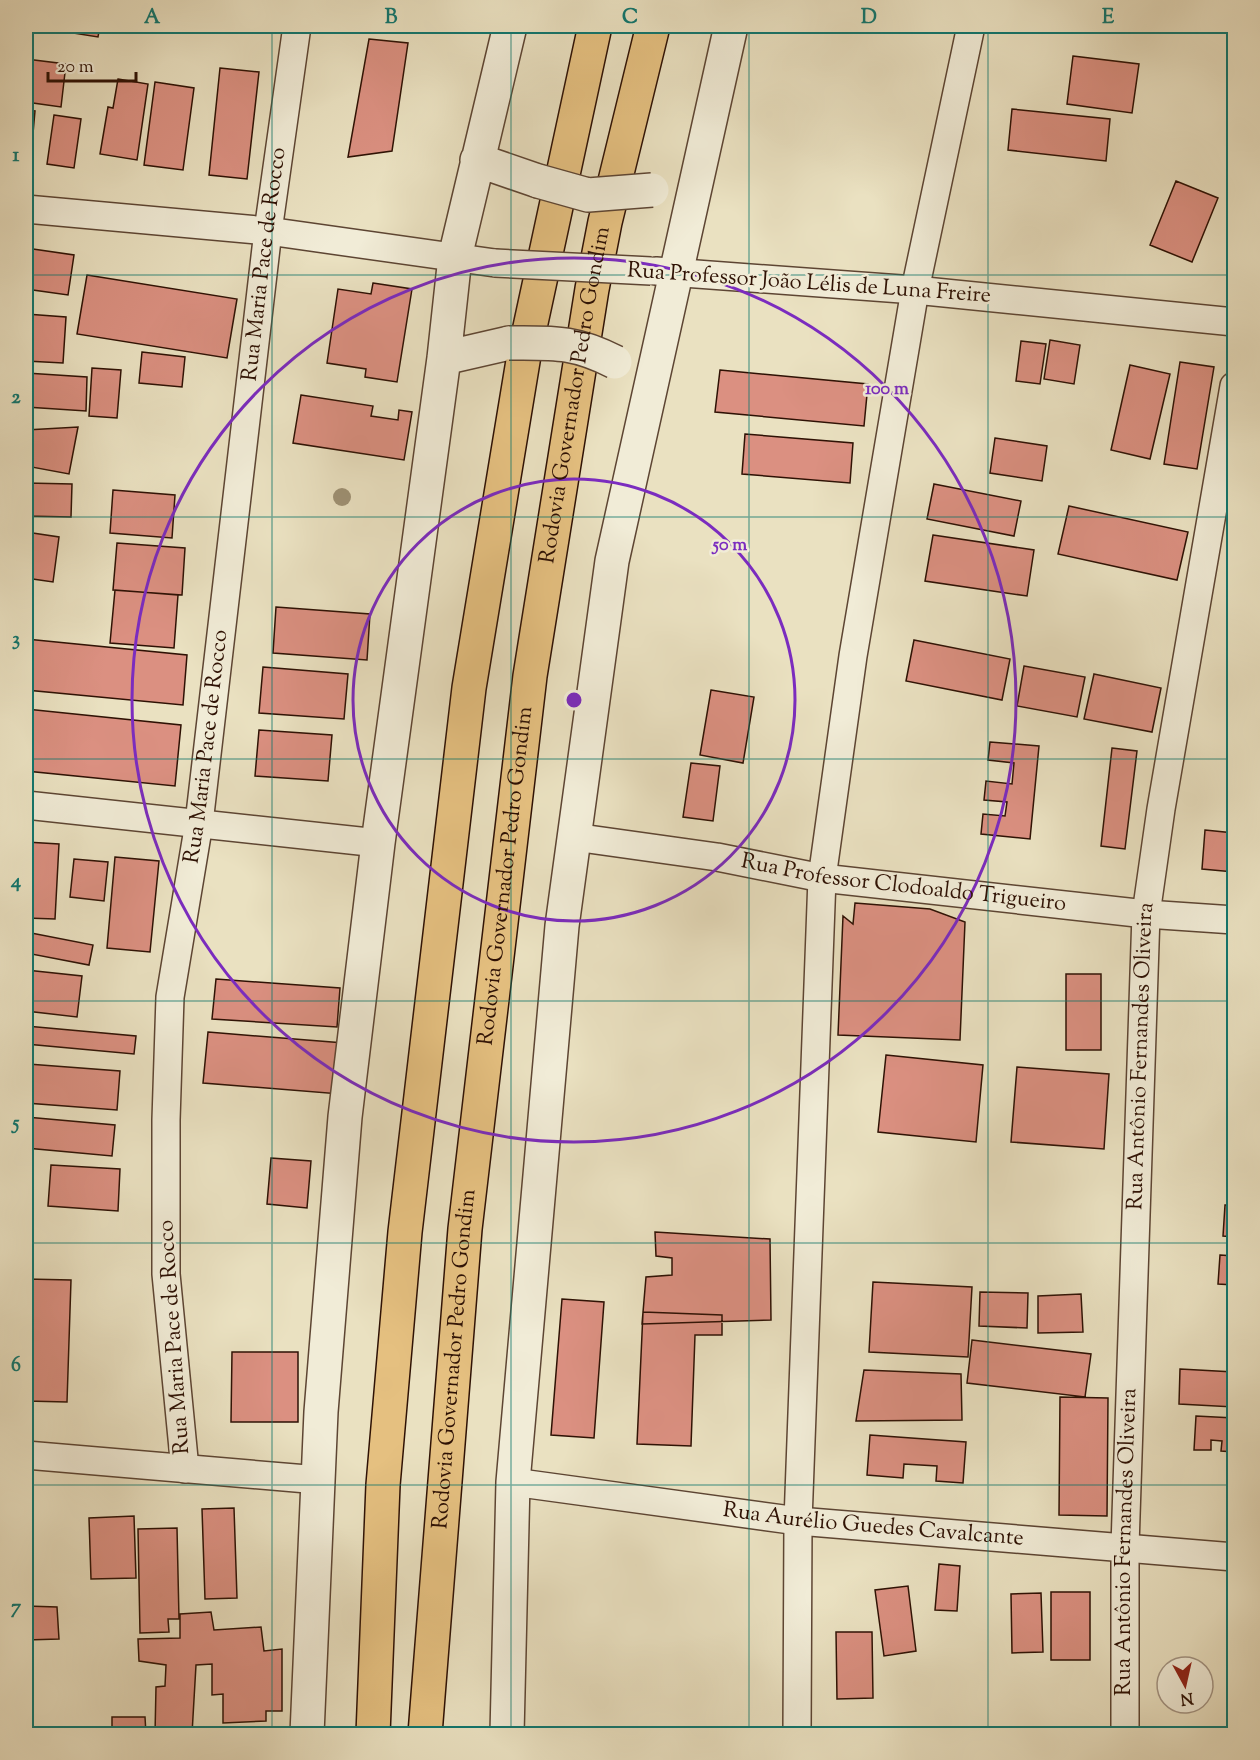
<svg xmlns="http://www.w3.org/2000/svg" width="1260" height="1760" font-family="'Sorts Mill Goudy',serif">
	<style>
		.building { fill: #db9081; stroke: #2e1104; stroke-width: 1.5 }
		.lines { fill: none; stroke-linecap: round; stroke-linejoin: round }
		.minor-casing { stroke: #5d4533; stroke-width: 30 }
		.tertiary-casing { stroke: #5d4533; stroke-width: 36 }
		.trunk-casing { stroke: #2e1104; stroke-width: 36 }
		.minor { stroke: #f1ecd7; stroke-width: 27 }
		.tertiary { stroke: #f1ecd7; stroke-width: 33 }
		.trunk { stroke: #e5c080; stroke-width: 33 }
		.minor-bridge-casing { stroke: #5d4533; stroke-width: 30; stroke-linecap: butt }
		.tertiary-bridge-casing { stroke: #5d4533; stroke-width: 36; stroke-linecap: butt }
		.minor-bridge { stroke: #f1ecd7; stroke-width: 27 }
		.tertiary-bridge { stroke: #f1ecd7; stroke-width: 33 }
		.tree { fill: #9e9174 }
		.grid { fill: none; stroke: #0f766e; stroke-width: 1.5; stroke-opacity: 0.55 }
		.ring { fill: none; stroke: #7b2cbf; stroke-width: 3 }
		.labels { text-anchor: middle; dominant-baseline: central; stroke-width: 5; stroke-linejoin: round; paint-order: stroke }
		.street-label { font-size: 22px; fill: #2e1104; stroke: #f1ecd7 }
		.centre { fill: #7b2cbf; stroke: #f1ecd7; stroke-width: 3 }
		.ring-label { font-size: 18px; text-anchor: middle; font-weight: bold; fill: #7b2cbf; stroke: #f1ecd7; stroke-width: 5; stroke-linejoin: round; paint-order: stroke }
		.neatline { fill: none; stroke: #0f766e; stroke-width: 2 }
		.grid-label { font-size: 20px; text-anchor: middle; font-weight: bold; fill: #0f766e }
	</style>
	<rect width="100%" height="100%" fill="#eae1c1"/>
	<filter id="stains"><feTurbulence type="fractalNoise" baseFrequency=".00333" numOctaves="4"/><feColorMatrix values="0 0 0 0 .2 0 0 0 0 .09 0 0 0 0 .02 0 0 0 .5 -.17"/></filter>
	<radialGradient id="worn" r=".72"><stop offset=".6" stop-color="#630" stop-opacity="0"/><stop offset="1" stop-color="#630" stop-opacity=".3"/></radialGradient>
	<path class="building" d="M29 26H100L98 37Z
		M1203 26H1234V32Z
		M369 39 408 43 392 151 348 157Z
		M1073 56 1139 64 1132 113 1067 104Z
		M26 59 66 64 61 107 26 102Z
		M220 68 259 72 247 179 209 175Z
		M118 79 148 84 137 160 100 154 108 107 113 108Z
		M155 82 194 88 183 170 144 165Z
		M1012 109 1110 119 1106 161 1008 150Z
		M26 110 35 111 31 156 26 155Z
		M54 115 81 119 74 168 47 164Z
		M1234 170V192L1229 191Z
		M1176 181 1218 198 1192 262 1150 245Z
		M26 248 74 255 68 295 26 289Z
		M87 275 237 299 227 358 77 334Z
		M373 283 412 289 397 382 365 377 366 369 327 363 338 289 371 294Z
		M26 314 66 317 63 363 26 361Z
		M1050 340 1080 345 1074 384 1044 379Z
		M1021 341 1046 344 1040 384 1016 381Z
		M142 352 185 357 182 387 139 383Z
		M1180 362 1214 367 1197 469 1164 464Z
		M1130 365 1170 374 1150 459 1111 450Z
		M92 368 121 370 117 418 89 416Z
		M720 370 868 384 864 426 715 412Z
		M26 373 87 377 86 411 26 407Z
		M301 395 373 406 371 416 398 420 399 410 412 412 404 460 293 443Z
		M78 427 69 474 26 466V430Z
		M745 434 853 443 850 483 742 474Z
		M995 438 1047 446 1042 481 990 473Z
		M26 483 72 484 71 517 26 516Z
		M934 484 1021 501 1014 536 927 519Z
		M113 490 175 495 172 538 110 533Z
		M1069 506 1188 532 1177 580 1058 554Z
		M26 532 59 537 53 582 26 578Z
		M933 535 1034 550 1027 596 925 581Z
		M117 543 185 548 182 595 113 590Z
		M115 590 178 595 174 648 110 643Z
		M276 607 370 614 367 660 273 653Z
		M26 639 187 655 183 705 26 690Z
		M914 640 1010 659 1002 700 906 681Z
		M1024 666 1085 677 1077 717 1017 706Z
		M263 667 348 674 344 719 259 713Z
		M1094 674 1161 688 1152 732 1084 719Z
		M711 690 754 697 743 763 700 755Z
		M26 709 181 725 175 786 26 771Z
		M259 730 332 735 328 781 255 776Z
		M990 742 1039 746 1030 839 981 834 983 814 1005 816 1007 802 984 800 986 781 1012 784 1014 763 988 760Z
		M1112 748 1137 751 1125 849 1101 846Z
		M691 763 720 766 713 821 683 817Z
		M1205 830 1234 833V872L1202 869Z
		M26 842 59 844 55 919 26 918Z
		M115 857 159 861 150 952 107 948Z
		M74 859 108 862 104 901 70 897Z
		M855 903 930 909 965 922 960 1040 838 1035 843 916 853 924Z
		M26 932 93 945 89 965 26 953Z
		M26 970 82 976 77 1017 26 1011Z
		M1066 974H1101V1050H1066Z
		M216 979 340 988 337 1027 212 1019Z
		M26 1026 136 1036 134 1054 26 1044Z
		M208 1032 344 1043 340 1094 203 1083Z
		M886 1055 983 1065 976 1142 878 1132Z
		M28 1064 120 1071 117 1110 26 1103Z
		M1017 1067 1109 1074 1104 1149 1011 1142Z
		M26 1117 115 1125 112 1156 26 1148Z
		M271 1158 311 1161 307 1208 267 1204Z
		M51 1165 120 1169 118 1211 48 1206Z
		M1225 1205H1234V1237L1223 1236Z
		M655 1232 770 1239 771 1320 642 1324 646 1277 672 1275V1258L656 1256Z
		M1220 1255 1234 1256V1285L1218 1284Z
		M26 1279 71 1280 67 1402 26 1401Z
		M873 1282 972 1287 968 1357 869 1352Z
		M980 1292 1028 1293 1027 1328 979 1326Z
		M1081 1294 1083 1332 1038 1333V1296Z
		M562 1299 604 1302 594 1438 551 1435Z
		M643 1312 722 1315V1335H695L691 1446 637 1444Z
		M972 1340 1091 1354 1085 1397 967 1383Z
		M232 1352H298V1422H231Z
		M1180 1369 1234 1372V1407L1179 1404Z
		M864 1370 961 1374 962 1420 856 1421Z
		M1060 1397 1108 1398 1107 1516 1059 1515Z
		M1196 1416 1234 1418V1452L1221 1451 1222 1441 1211 1440V1450H1194Z
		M870 1435 966 1442 963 1483 936 1481 937 1466 904 1464 903 1478 867 1475Z
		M234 1508 237 1598 205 1599 202 1509Z
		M134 1516 136 1578 91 1579 89 1518Z
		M177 1528 179 1619H168L169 1632 140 1633 138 1529Z
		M939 1564 960 1566 957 1611 935 1610Z
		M908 1586 916 1651 884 1656 875 1590Z
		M1051 1592H1090V1660H1051Z
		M1041 1593 1043 1652 1012 1653 1011 1594Z
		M26 1606 57 1607 59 1639 26 1640Z
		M211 1612 214 1630 261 1627 264 1651 282 1649V1711H266V1721L223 1723V1694L212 1695V1664L196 1665 192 1734H155L156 1687 165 1686 166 1665 139 1661 138 1639 180 1638V1614Z
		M836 1632H872L873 1698 837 1699Z
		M112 1717H145L146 1734H112Z"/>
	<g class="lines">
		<g class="minor-casing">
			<g id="minor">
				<path d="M26 209 268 231 495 263"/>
				<path d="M656 271 915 290 1234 322"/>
				<path d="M26 805 378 843"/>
				<path id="s1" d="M574 837 717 857 822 878 1146 914 1234 920"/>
				<path d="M26 1455 319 1480"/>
				<path id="s2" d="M185 1469 166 1274V1120L170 997 199 823 268 231 297 26"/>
				<path id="s3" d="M513 1482 798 1521 1234 1557"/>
				<path d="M797 1734 798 1521 822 878 853 656 915 290 971 26"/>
				<path id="s4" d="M1125 1734V1546L1146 914 1161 809 1234 386"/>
			</g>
		</g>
		<g class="tertiary-casing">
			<path id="tertiary" d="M477 160 538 181
				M444 358 509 343
				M307 1734 321 1412 345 1117 378 843 444 358 455 257 510 26
				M507 1734 513 1482 562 926 612 561 731 26"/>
		</g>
		<g class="trunk-casing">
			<g id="trunk">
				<path d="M373 1734 383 1485 405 1232 469 688 524 355 595 26"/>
				<path id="s5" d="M425 1734 465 1229 530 676 592 289 605 222 653 26"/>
			</g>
		</g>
		<use href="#minor" class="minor"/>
		<use href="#tertiary" class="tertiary"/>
		<use href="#trunk" class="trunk"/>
		<g class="minor-bridge-casing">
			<path id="minor-bridge" d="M495 263 651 271"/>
		</g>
		<g class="tertiary-bridge-casing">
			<path id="tertiary-bridge" d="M538 181 588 195 652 190
				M509 343C554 343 574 341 615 362"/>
		</g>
		<use href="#minor-bridge" class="minor-bridge"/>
		<use href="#tertiary-bridge" class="tertiary-bridge"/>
	</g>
	<circle class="tree" cx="342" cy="497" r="9"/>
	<path class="grid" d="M272 26V1734M511 26V1734M749 26V1734M988 26V1734M26 275H1234M26 517H1234M26 759H1234M26 1001H1234M26 1243H1234M26 1485H1234"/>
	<g class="ring">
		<circle cx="574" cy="700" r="221"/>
		<circle cx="574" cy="700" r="442"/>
	</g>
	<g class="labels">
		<g class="street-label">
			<text stroke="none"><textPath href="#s2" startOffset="1212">Rua Maria Pace de Rocco</textPath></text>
			<text transform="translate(809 284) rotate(4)">Rua Professor João Lélis de Luna Freire</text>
			<text stroke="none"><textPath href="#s5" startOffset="1348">Rodovia Governador Pedro Gondim</textPath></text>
			<text stroke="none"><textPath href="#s2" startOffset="726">Rua Maria Pace de Rocco</textPath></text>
			<text stroke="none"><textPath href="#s5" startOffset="862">Rodovia Governador Pedro Gondim</textPath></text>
			<text stroke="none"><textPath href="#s1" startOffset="333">Rua Professor Clodoaldo Trigueiro</textPath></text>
			<text stroke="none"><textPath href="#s4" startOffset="678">Rua Antônio Fernandes Oliveira</textPath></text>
			<text transform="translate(175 1337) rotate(-94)">Rua Maria Pace de Rocco</text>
			<text stroke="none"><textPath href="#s5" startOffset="376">Rodovia Governador Pedro Gondim</textPath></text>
			<text stroke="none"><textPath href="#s3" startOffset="363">Rua Aurélio Guedes Cavalcante</textPath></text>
			<text stroke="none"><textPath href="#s4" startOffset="192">Rua Antônio Fernandes Oliveira</textPath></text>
		</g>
	</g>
	<circle cx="574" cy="700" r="9" class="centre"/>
	<g class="ring-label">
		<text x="887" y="394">100 m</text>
		<text x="730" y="550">50 m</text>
	</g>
	<rect width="1260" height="1760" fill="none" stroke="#eae1c1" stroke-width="66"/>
	<g transform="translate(1185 1685) rotate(172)"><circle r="28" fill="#f1ecd7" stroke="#a39483" stroke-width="1.5"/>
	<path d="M0-4.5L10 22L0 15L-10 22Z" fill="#8f2418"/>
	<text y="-9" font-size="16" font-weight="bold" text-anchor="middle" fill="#2e1104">N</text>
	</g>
	<path d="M48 72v9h88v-9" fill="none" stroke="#2e1104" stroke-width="3"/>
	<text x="57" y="72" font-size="18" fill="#2e1104" stroke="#f1ecd7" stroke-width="4.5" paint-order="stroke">20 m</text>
	<rect x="33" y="33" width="1194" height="1694" class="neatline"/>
	<g class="grid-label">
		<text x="152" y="23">A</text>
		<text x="391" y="23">B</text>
		<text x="630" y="23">C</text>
		<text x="869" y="23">D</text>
		<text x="1108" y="23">E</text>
		<text x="16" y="161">1</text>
		<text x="16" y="403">2</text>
		<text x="16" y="645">3</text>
		<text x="16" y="887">4</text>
		<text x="16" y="1129">5</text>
		<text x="16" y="1371">6</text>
		<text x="16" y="1613">7</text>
	</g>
	<rect width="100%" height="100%" filter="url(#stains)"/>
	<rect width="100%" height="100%" fill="url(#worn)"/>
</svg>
